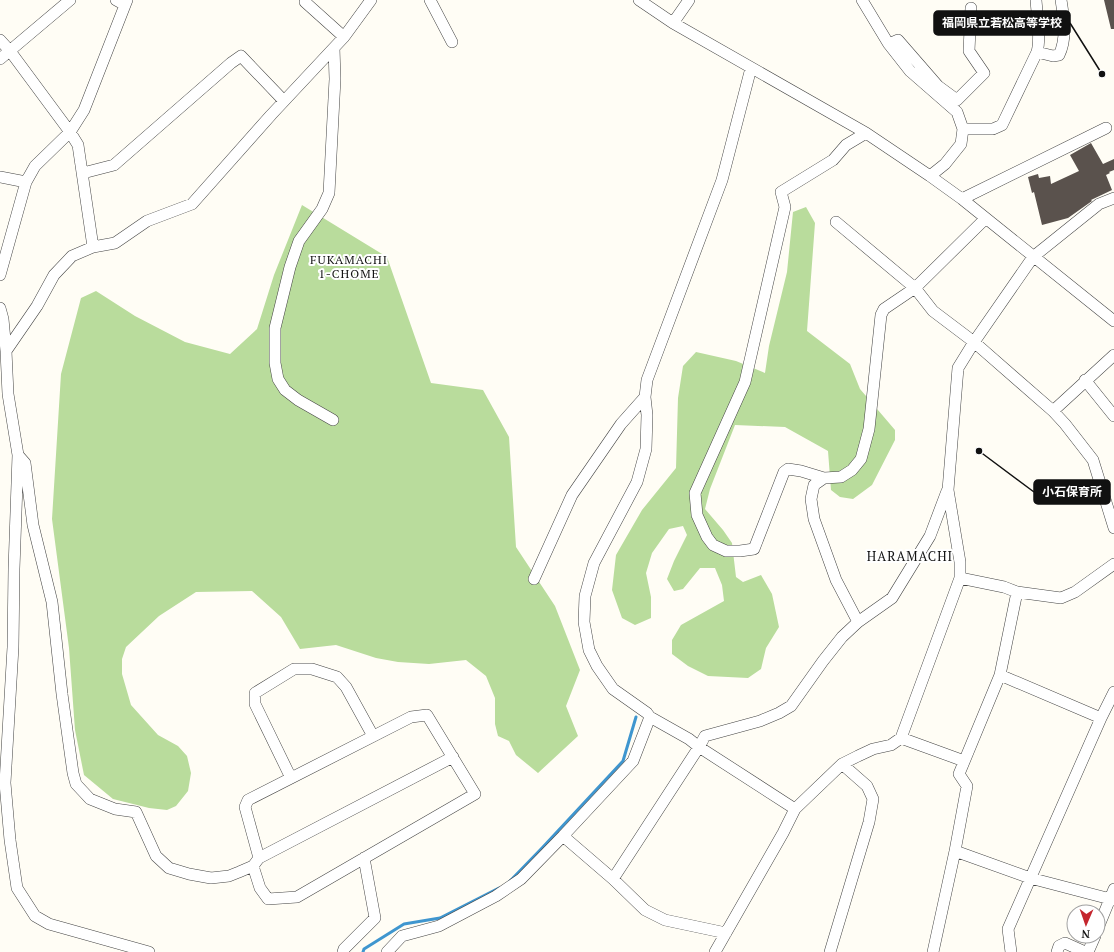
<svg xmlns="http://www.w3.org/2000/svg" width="1114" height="952" font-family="'PT Serif','Noto Sans JP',serif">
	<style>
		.forest { fill: #b9dc9c }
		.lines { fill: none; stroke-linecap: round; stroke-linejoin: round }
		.stream { stroke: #3f96cf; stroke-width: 3 }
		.building { fill: #5a524d }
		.minor-casing { stroke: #444; stroke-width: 12 }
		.minor { stroke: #fff; stroke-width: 11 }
		.labels { text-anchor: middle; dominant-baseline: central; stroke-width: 4; stroke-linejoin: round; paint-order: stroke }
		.neighbourhood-label { font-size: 12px; letter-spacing: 1px; fill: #111; stroke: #fff }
		.quarter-label { font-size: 13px; letter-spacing: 1px; fill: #111; stroke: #fff }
		.leader { fill: none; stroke: #111; stroke-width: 1.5 }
		.callout-dot { fill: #111; stroke: #fff; stroke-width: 1.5 }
		.callout { fill: #111; stroke: #111; stroke-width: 1.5 }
		.callout-label { font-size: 12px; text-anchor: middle; font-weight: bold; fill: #fff }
	</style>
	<rect width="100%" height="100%" fill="#fffdf5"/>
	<path class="forest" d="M302 205 387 257 431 383 483 390 509 437 516 547 555 606 580 670 566 706 578 736 538 773 516 755 509 741 498 736 495 724V698L486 676 466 660 429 664 398 662 376 658 336 645 300 649 281 617 252 591 196 592 159 616 126 647 122 659V674L131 705 158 735 178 746 187 756 191 773 188 791 176 806 167 810 149 808 113 799 84 775 75 730 69 648 52 519 61 374 81 298 96 291 135 316 185 342 230 354 257 329 274 275Z
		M806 207 815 223 807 331 850 364 860 389 895 430V440L872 485 853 499 840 497 831 490 828 451 785 427 735 425 710 489 705 509 723 530 732 543 736 577 743 582 761 575 772 594 779 627 766 648 761 669 748 678 708 676 688 666 672 654V640L681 625 724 601 722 585 715 568H700L683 589 674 591 667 579 674 561 687 535 683 526 669 529 652 553 646 573 651 597V618L635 625 622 618 612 590 616 555 642 510 676 468 678 398 683 366 696 352 736 361 765 373 769 346 787 272 793 212Z"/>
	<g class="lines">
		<path class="stream" d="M509 882 543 847 623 761 636 717
			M363 952 364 949 404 924 440 918 499 888"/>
	</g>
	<path class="building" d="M1104 0H1114V29H1111Z
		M1091 143 1103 164 1114 159V170L1109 172 1110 173 1106 175 1112 190 1091 200 1092 201 1068 218 1042 225 1034 192 1032 193 1028 177 1038 174 1039 178 1050 176 1051 184 1079 171 1070 155Z"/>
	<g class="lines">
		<g class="minor-casing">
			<path id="minor" d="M116 0 125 5
				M430 0 452 42
				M639 0 673 23 866 133 930 176 962 199 1114 321
				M862 0 888 43 910 71 957 112 963 129 961 144 945 164 930 176
				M305 2 344 37
				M673 23 689 0
				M0 40 10 51 70 132 78 145 93 247
				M889 44 898 40 938 86 957 100 984 73 969 51 971 8
				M1037 52 1053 56 1059 55C1067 39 1064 18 1061 0
				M0 59 70 0
				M751 68 722 180 647 380 645 397 647 415 646 449 637 482 594 563 585 596 584 622 589 650 597 666 613 689 647 713 650 717 689 739 699 747 795 809
				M963 129H993L1002 125 1037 52C1041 38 1037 15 1036 0
				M866 133 846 145 833 160 781 192 785 207 745 382 695 493 697 515 707 537 713 545 726 551H740L754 549 784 472 788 469 801 471 824 478 841 477 852 470 861 459 869 429 881 315 884 309 915 288 985 219
				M83 173 114 165 231 63 241 56 284 101
				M0 177 26 182
				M962 199 1106 128
				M836 222 915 288 933 311 974 342 1053 411 1065 424 1093 460 1114 528
				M0 275 26 182 35 166 70 132 84 110 127 0
				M0 308 3 319 6 351
				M1085 380 1114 416
				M1053 411 1114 355
				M333 420 298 400 285 390 278 379 275 363V328L290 267 299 241 322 209 329 193 335 79 334 48
				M18 455 25 463 33 525 52 602 62 694 73 773 76 784 90 799 115 809 136 812 156 856 169 868 189 874 211 878 229 876 239 872 253 866 259 858 453 757
				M824 478 814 485 811 499 814 519 836 580 858 622
				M960 578 1004 587 1017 592 1061 598 1075 592 1114 564
				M534 579 572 495 621 424 645 397
				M1000 675 1101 718
				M901 738 964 761
				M291 778 255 704V693L294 669H312L337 677 346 687 373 736
				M563 836 613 879 645 910 665 920 726 933
				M955 851 1030 878 1114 900
				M253 866 260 888 268 899 297 897 475 794 427 715 411 717 248 800 245 807 259 858
				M613 879 699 747 705 736 760 721 779 713 791 706 823 661 842 637 858 622 892 598 930 536 947 491
				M1098 928 1114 889
				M149 952 49 924 35 916 17 888 10 840 5 783 13 647 14 569 18 455 8 394 6 351 37 306 54 275 72 256 93 247 115 243 147 221 192 204 271 115 344 37 371 0
				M343 952 344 949 375 918 364 858
				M387 952 402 936 439 926 496 896 521 879 563 836 633 761 650 717
				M715 952 783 833 795 809 842 764 858 756 873 749 891 745 901 738 960 578V562L948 490 958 368 974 342 1033 257 1099 204 1114 198
				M830 952 869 822 873 799 867 786 842 764
				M933 952 955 851 967 786 959 774 1000 675 1017 592
				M1011 952 1008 929 1101 718 1114 692
				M1057 952 1059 946 1065 943 1085 952
				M1088 952 1095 936"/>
		</g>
		<use href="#minor" class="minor"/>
	</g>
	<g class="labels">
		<g class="neighbourhood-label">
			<text x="349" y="259">FUKAMACHI<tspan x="349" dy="14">1-CHOME</tspan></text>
		</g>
		<g class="quarter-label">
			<text x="910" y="556">HARAMACHI</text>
		</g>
	</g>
	<path class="leader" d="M1102 74L1070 23M979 451L1034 492"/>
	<g class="callout-dot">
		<circle cx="1102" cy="74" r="4"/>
		<circle cx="979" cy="451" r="4"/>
	</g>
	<g class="callout">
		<rect x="934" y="11" width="136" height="24" rx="4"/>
		<rect x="1034" y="480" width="76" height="24" rx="4"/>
	</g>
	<g class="callout-label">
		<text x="1002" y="27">福岡県立若松高等学校</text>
		<text x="1072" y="496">小石保育所</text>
	</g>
	<g transform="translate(1086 924) rotate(182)"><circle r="19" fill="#ffffff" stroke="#a0a0a0"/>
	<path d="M0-3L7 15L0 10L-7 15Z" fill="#c4262e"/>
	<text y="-6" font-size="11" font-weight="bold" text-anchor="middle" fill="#111111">N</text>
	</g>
</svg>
